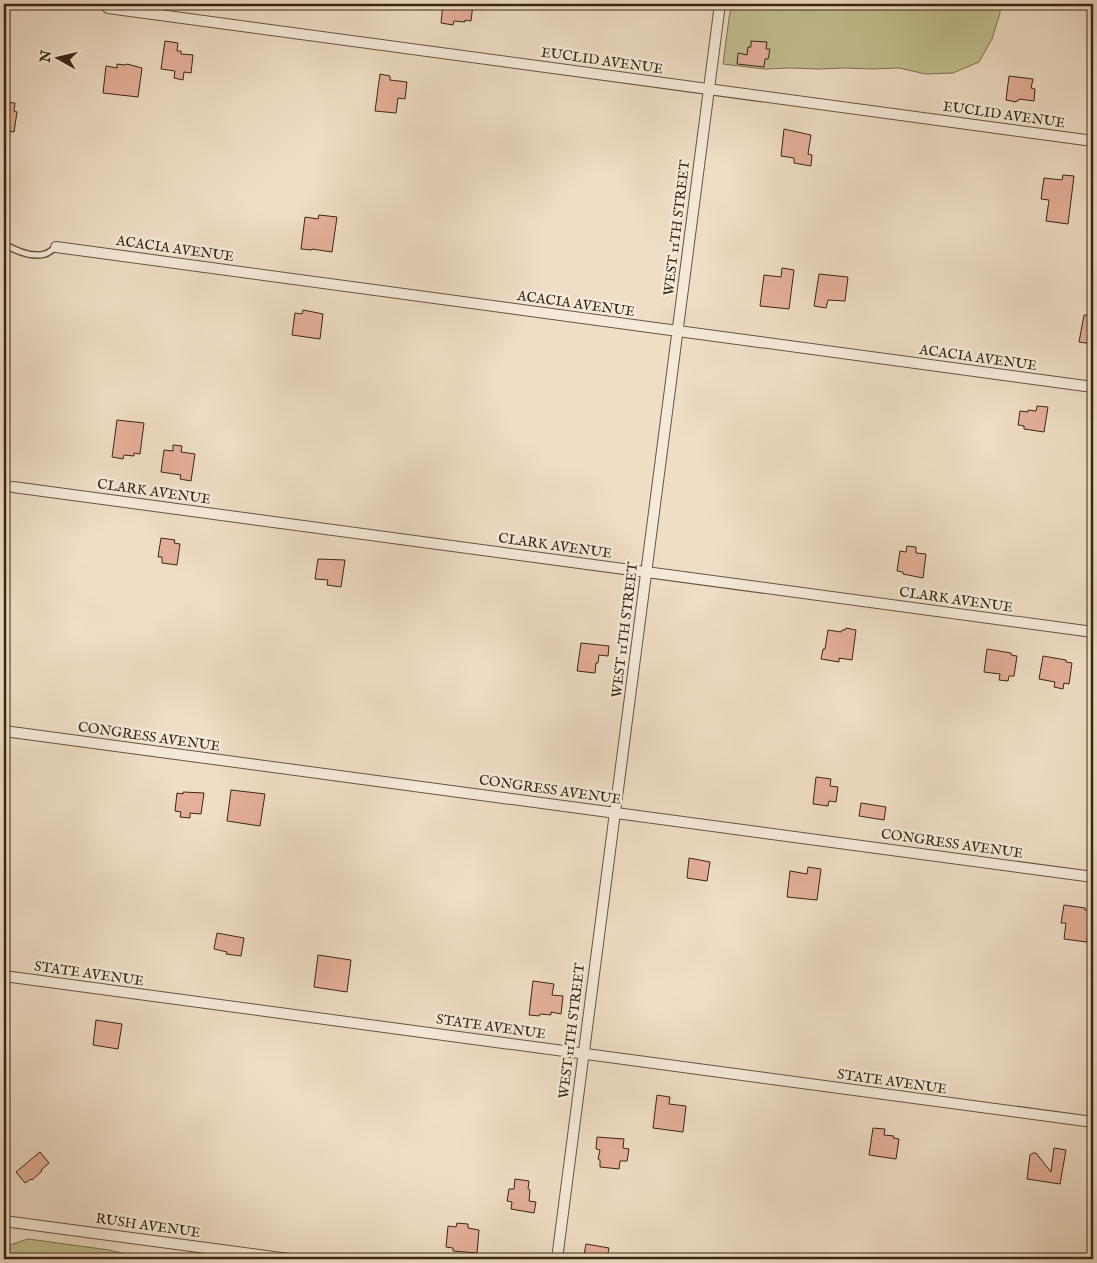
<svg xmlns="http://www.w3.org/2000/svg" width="1097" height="1263" font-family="'IM FELL English',serif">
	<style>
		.green { fill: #c1bf90; stroke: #7d7252 }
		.building { fill: #e5b09a; stroke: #392613 }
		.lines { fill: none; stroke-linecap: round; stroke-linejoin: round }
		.service-casing { stroke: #665440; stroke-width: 8 }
		.minor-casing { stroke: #665440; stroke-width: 12 }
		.service { stroke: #f5ead9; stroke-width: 5 }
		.minor { stroke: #f5ead9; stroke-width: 10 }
		.labels { text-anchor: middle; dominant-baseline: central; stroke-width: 5; stroke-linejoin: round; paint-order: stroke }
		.street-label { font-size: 14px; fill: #392613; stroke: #f5ead9 }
	</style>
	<rect width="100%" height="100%" fill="#efdec5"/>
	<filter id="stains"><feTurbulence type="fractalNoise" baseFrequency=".004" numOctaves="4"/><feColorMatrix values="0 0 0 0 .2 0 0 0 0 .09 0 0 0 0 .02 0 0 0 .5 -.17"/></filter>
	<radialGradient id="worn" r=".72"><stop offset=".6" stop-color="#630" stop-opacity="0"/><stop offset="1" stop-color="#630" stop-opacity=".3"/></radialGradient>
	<path class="green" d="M732 4H1000V13L992 39 979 62 953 73 926 74 899 68 872 69 845 68 818 69 791 68 764 69 723 64 729 18Z
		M28 1239 109 1250 149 1259H4V1247Z"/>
	<path class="building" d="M443 4H473L471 21 465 20V22L454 21 453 25 441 23Z
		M165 41 178 43 177 51H181V54L193 55 191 73 184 72 183 80 174 78 175 71 161 69Z
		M751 41 767 42 766 49H770L768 59H765L764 67 737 64 738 53 747 55 748 47H751Z
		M117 64 125 65 127 64 142 68 138 97 103 93 106 66 117 68Z
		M380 74 390 76V80L407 82 405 99 398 98 396 113 375 111Z
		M1009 76 1033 79 1031 88 1035 89 1034 101 1019 99 1018 101H1016V102L1006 100Z
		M4 102 15 103 14 111 17 112 14 132 4 130Z
		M784 129 811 135 808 154 812 155 811 166 794 163V158L781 156Z
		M1063 175 1074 176 1068 224 1046 221 1049 200 1041 199 1044 178 1062 180Z
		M319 215 337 217 332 252 312 249V250L301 249 305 217 318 219Z
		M782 268 794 270 789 309 760 306 764 275 781 277Z
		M819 274 848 277 845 301 828 300 826 308 814 306Z
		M303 310 323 314 320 339 292 335 295 313 302 314Z
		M1084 315 1093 316V344L1079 342Z
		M1037 406 1048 407 1044 432 1024 429V426L1018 425 1020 411 1028 412V410L1036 411Z
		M117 420 144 423 140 454 134 453V456L124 455 123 459 112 457Z
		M173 445 182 446 181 452 195 454 191 481 180 479 181 475 161 472 164 450 173 451Z
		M161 538 175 540 174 543 180 544 177 565 162 563V557H158Z
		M907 546 916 547V553L926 554 923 578 903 574V572L897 571 900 551 906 552Z
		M318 559 345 560 341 587 327 585 328 580 315 579Z
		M846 628 856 630 852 660 839 658V662L821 659 823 649H825L828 630 841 632 842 630H845Z
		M581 643 609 646 608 656 599 655 598 663H596L595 673 577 671Z
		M987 649 1011 653V655L1017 656 1014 676H1009L1008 681 999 680 1000 674 984 672Z
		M1043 656 1066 660V662L1072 663 1069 684 1064 683 1063 689 1054 687 1055 682 1039 679Z
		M816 777 831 779 830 786 838 787 836 802 829 801 828 806 813 804Z
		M231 790 265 794 260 826 227 821Z
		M183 792 204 793 201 814 190 813V818L180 817 181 812 175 811 177 793 183 794Z
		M861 803 886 807 884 820 859 816Z
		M689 858 710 862 707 881 687 878Z
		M808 867 821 869 817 900 787 897 790 871 807 874Z
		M1064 905 1085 908V910L1092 911 1087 942 1064 939 1066 923H1061Z
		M217 933 244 938 241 956 226 954 227 952 214 949Z
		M318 955 351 960 347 992 314 987Z
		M533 981 554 984 552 995 563 996 561 1014 551 1012V1015L540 1014 539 1016 529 1015Z
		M96 1020 122 1024 118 1049 93 1045Z
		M657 1095 670 1097 669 1104 686 1106 683 1132 653 1128Z
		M873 1128 885 1129 884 1135 894 1136 893 1138 899 1139 896 1159 869 1155Z
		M597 1137 624 1139 623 1148 629 1149 627 1161H620L619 1169 600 1167V1160L598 1159 600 1150 596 1149Z
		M1054 1148 1066 1150 1060 1184 1027 1179 1030 1155 1033 1153H1036L1051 1172Z
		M40 1152 49 1163 41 1170 42 1171 32 1180 31 1179 25 1183 16 1172Z
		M515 1179 529 1181 528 1189 530 1190 529 1201 536 1202 534 1213 511 1209 512 1202 507 1201 509 1189H514Z
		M457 1223 468 1224V1228L479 1230 477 1253 453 1251V1248L446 1247 448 1226 456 1227Z
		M586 1244 609 1248 607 1259H592V1256L584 1255Z"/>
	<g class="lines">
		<g class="service-casing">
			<path id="service" d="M4 244C16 251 31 258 45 254 49 253 53 249 56 247"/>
		</g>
		<g class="minor-casing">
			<path id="minor" d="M108 8 1093 141
				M56 247 1093 387
				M13 487 1093 632
				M4 731 1093 877
				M4 976 1093 1122
				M4 1221 289 1259
				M557 1259 720 4"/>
		</g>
		<use href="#service" class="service"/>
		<use href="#minor" class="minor"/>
	</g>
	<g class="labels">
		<g class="street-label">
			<text transform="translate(602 61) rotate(8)">EUCLID AVENUE</text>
			<text transform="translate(1004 115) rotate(8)">EUCLID AVENUE</text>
			<text transform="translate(677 228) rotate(-83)">WEST 11TH STREET</text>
			<text transform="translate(175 249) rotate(8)">ACACIA AVENUE</text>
			<text transform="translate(576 304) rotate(8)">ACACIA AVENUE</text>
			<text transform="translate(978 358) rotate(8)">ACACIA AVENUE</text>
			<text transform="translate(154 492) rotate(8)">CLARK AVENUE</text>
			<text transform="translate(555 546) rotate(8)">CLARK AVENUE</text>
			<text transform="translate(956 600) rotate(8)">CLARK AVENUE</text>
			<text transform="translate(625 630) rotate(-83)">WEST 11TH STREET</text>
			<text transform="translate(149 737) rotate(8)">CONGRESS AVENUE</text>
			<text transform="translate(550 790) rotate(8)">CONGRESS AVENUE</text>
			<text transform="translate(952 844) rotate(8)">CONGRESS AVENUE</text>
			<text transform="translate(89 974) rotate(8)">STATE AVENUE</text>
			<text transform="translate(491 1027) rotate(8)">STATE AVENUE</text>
			<text transform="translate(572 1031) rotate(-83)">WEST 11TH STREET</text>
			<text transform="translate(892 1082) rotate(8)">STATE AVENUE</text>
			<text transform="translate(148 1226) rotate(8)">RUSH AVENUE</text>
		</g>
	</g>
	<rect width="1097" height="1263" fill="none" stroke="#efdec5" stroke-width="20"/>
	<rect x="5" y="5" width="1087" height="1253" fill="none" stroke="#392613" stroke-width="2.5"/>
	<rect x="10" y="10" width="1077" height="1243" fill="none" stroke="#392613"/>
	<g transform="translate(58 58) rotate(278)" stroke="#f5ead9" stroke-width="4" paint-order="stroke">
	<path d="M0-4L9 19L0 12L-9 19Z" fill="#392613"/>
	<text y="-8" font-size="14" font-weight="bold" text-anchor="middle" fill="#392613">N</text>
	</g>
	<rect width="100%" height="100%" filter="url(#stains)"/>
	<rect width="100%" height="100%" fill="url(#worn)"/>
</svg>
